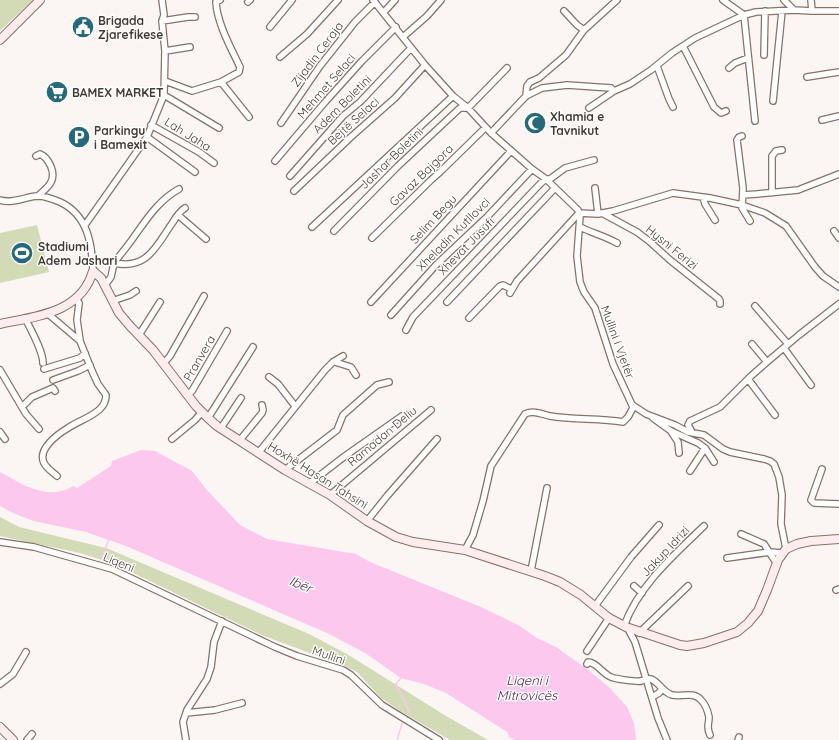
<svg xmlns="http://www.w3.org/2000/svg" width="839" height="740" font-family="Quicksand,sans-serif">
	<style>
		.green { fill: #d3dab6 }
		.water { fill: #fcc8ed }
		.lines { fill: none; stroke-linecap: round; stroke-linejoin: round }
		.stream { stroke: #fcc8ed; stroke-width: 1.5 }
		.street-casing { stroke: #887167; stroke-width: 8 }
		.secondary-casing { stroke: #887167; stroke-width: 10 }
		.street { stroke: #fff; stroke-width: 5.5 }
		.secondary { stroke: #feecee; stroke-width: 8 }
		.labels { text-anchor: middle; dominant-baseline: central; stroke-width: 3; stroke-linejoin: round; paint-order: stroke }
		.poi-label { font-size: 12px; font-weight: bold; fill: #443a35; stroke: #fff; text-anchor: start }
		.street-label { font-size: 12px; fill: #443a35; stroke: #fff }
		.water-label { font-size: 13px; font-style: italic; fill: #561b49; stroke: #fff }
	</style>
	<rect width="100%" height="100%" fill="#fbf6f4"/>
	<path class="green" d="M0 0H33L0 31Z
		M37 225 49 272 0 283V233Z
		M0 517 19 527 106 548 309 634 347 654 446 716 488 740H450L402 712 381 698 357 672 345 666 264 636 123 568 108 562 80 553 0 536Z"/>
	<path class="water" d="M141 450 155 451 192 471 206 489 240 525 267 539 356 554 370 562 481 607 518 625 537 638 556 647 587 669 610 688 627 707 634 723 636 740H515L509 737 507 732 446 693 424 684 401 678 365 653 327 633 126 546 86 532 34 521 15 514 0 506V472C22 484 48 502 73 486L77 488 111 466 112 461Z"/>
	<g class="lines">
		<path class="stream" d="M102 558 109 539
			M401 678 396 684 410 713
			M397 740 402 724"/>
		<g class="street-casing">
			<path id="street" d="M373 0 425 65 453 96 468 108 491 133 532 169 546 179 578 210 580 216 577 256 580 282 584 292 595 308 613 364 633 407
				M723 0 744 15 755 121
				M784 0 794 10
				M811 0 812 11
				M248 2 250 0
				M564 11 577 25 584 30
				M384 12 395 0
				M162 21 188 17H195
				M270 27 292 0
				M403 37 427 16 441 0
				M683 46 714 107 721 113 726 111
				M165 51 190 47
				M764 55 765 11
				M280 57 307 34 338 0
				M657 66 669 99 673 107
				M729 68 735 63 748 58
				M807 77 839 72
				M165 81 192 91 221 82 239 72 240 67C231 48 217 23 216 2L220 0
				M221 82 249 117
				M164 95 219 128
				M526 96 527 86 530 82 539 78 566 55 584 30 617 0
				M773 101 782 11
				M589 108 614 91 630 84 651 70 672 53 695 38 744 15 756 12 794 10 812 11H839
				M822 120 839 116
				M281 123 320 66 355 22 375 2
				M151 125 199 152 214 163
				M491 133 526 96 542 88 567 85 611 88 614 91
				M742 136 739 137 737 140 743 188 742 208 750 221
				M147 137 195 172
				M36 156 40 154C49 158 56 173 51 182 49 187 42 192 38 196
				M275 161 326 101 362 61 396 27
				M290 176 343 116 360 102 411 48
				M595 188 598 214
				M294 191 352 136 395 98 425 65
				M772 193V156L776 151 782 150
				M743 195 757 194 798 190 839 174
				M703 197 705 204 715 220
				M0 200C12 204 25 197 37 196 45 196 53 199 60 202 88 215 92 244 93 271
				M579 213 598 214 613 211 673 193 710 198 742 205 765 213 786 226 815 267 823 276 839 287
				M602 213 637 232 649 241 670 260 719 299 720 301V304
				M178 215 206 239
				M85 225 147 137 164 95 165 51 162 21 164 15 162 0
				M312 227 453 96
				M580 227C592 233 605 236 617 243
				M334 231 398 166 460 108H468L507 68
				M834 231 839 238
				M372 238 431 180 440 172 485 128
				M114 263C120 255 126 248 131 241 145 222 157 201 179 189
				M105 285 111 277 114 263C148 270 156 246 173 222 176 217 180 211 185 208
				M510 293 517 281 579 213
				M76 299 79 303 77 320 80 340
				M112 301 130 295 136 291
				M371 302 511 151
				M447 302 555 188
				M755 306 788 344
				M47 313 80 341 92 371 98 384 106 395C106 401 104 405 100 409 92 417 78 421 68 428 58 434 37 449 44 463 47 469 53 472 57 476
				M391 315 436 265 487 217 532 169
				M25 318C31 330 43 351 43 363
				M469 318 500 286 503 285 511 289
				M406 330 413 317 541 183 546 179H550L565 168 594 160
				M139 335 160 302
				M752 344 767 362
				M784 348 811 385
				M335 362 351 367 356 375
				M164 363 170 356 204 296
				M44 369 80 358 85 353
				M0 370 26 414 39 429
				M269 377 278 384 295 406
				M748 379 775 415
				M53 380 78 371 90 365
				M188 395 192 391 227 331
				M22 407 32 397 53 388 55 391
				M208 418 253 347
				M653 418 671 431 698 443 705 448 714 462
				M221 428 241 398
				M0 432 5 439
				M692 432 688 425 690 421 720 407 751 376 767 362 799 335 839 304
				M672 433 678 442 679 453
				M172 439 195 420 202 412
				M240 440 262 413 263 410 262 405
				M259 452 325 370 333 362 343 356
				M822 469 811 500 814 503 839 504
				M285 470 337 430 343 415 377 385 389 382
				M690 471 705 448
				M310 483 345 456 402 416
				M330 495 431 410
				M367 521 387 496 437 439
				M741 534 764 544 777 564
				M0 542 34 547 112 569 275 647 297 656 343 670 351 675 382 705 439 740
				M465 550 473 535 483 501 491 466 525 414C533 410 542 414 550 416 574 420 599 418 623 422L628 417 634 406 646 414 675 425 688 432 704 435 723 449 730 452 764 459 770 461 774 464 779 477 782 495 781 524 786 549
				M727 558 770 552 783 553
				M531 571 547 488
				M634 586 642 593
				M836 590 839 589
				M595 606 631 557 659 525
				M624 626C639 585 674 555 704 526
				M627 627 635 642 658 718 667 740
				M639 633 688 586
				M587 651 609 618
				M587 664 588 662C596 662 603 674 611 677 615 679 637 682 641 681 645 680 649 677 653 680 660 684 663 692 672 695 682 697 694 691 701 700 705 704 708 712 709 717 709 725 706 727 710 735
				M0 684 13 674 26 652
				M652 697 659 693 662 689
				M186 713 215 710 242 703
				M27 740 32 734
				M186 740 183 722 187 710 207 679 211 667 214 642 222 621
				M738 740 739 737"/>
		</g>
		<g class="secondary-casing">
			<path id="secondary" d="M0 40 40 0
				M0 324C37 316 81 313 93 271L101 278 119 313 130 326 153 350 196 406 208 418 217 426 285 470 330 495 367 521 396 537 413 542 465 550 545 576 560 582 581 595 609 618 626 627 680 645 687 646 704 643 737 632 748 623 758 611 767 590 778 560 786 549 797 544 811 541 839 539
				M0 727 13 740"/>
		</g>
		<use href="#street" class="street"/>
		<use href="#secondary" class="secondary"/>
	</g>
	<defs>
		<g id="civic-disc" transform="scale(1.15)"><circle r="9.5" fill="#26697b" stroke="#fff"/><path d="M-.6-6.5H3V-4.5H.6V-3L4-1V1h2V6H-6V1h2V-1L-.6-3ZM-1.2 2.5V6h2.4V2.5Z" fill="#fff"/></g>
		<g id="supermarket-disc" transform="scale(1.15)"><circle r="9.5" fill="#26697b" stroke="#fff"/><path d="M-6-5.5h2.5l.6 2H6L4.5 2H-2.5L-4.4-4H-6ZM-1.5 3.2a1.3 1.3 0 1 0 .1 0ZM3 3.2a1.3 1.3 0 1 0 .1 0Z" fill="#fff"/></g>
		<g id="mosque-disc" transform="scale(1.15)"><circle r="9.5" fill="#26697b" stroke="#fff"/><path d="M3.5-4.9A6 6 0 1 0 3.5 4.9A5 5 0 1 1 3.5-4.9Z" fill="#fff"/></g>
		<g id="parking-disc" transform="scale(1.15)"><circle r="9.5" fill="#26697b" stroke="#fff"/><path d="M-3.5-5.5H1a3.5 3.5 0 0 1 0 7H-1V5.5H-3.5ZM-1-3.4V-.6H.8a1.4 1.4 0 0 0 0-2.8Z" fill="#fff"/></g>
		<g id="stadium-disc" transform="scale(1.15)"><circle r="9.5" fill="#26697b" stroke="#fff"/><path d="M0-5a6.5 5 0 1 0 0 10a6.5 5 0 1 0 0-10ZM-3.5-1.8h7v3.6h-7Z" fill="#fff"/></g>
	</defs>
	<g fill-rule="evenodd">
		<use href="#civic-disc" x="83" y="27"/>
		<use href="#supermarket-disc" x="57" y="92"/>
		<use href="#mosque-disc" x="535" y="123"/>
		<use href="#parking-disc" x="79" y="137"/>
		<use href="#stadium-disc" x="22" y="253"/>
	</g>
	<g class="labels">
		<g class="poi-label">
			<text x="98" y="20">Brigada<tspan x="98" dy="14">Zjarefikese</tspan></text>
			<text x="72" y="92">BAMEX MARKET</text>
			<text x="550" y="116">Xhamia e<tspan x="550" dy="14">Tavnikut</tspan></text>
			<text x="94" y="130">Parkingu<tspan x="94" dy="14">i Bamexit</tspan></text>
			<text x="38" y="246">Stadiumi<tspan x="38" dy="14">Adem Jashari</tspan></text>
		</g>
		<g class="street-label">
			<text transform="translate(317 54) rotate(-53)">Zijadin Ceraja</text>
			<text transform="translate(326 86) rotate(-49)">Mehmet Selaci</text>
			<text transform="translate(342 104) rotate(-45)">Adem Boletini</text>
			<text transform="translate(353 121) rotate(-42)">Bejtë Selaci</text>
			<text transform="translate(188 134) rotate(32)">Lah Jaha</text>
			<text transform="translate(391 158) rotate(-44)">Jashar Boletini</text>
			<text transform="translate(421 175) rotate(-44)">Gavaz Bajgora</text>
			<text transform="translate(433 219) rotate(-47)">Selim Begu</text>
			<text transform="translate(453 234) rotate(-45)">Xheladin Kutllovci</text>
			<text transform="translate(466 246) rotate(-46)">Xhevat Jusufi</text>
			<text transform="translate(672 247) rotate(39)">Hysni Ferizi</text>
			<text transform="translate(618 342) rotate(70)">Mullini i Vjetër</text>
			<text transform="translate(199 358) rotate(-60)">Pranvera</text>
			<text transform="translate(382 436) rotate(-40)">Ramadan Deliu</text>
			<text transform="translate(318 475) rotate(32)">Hoxhë Hasan Tahsini</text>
			<text transform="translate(665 551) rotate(-47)">Jakup Idrizi</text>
			<text transform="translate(119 562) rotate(22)">Liqeni</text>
			<text transform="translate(329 655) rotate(19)">Mullini</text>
		</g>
		<g class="water-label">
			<text transform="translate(301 584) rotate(22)">Ibër</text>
			<text x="527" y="680">Liqeni i<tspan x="527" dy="15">Mitrovicës</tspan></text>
		</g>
	</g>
</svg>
